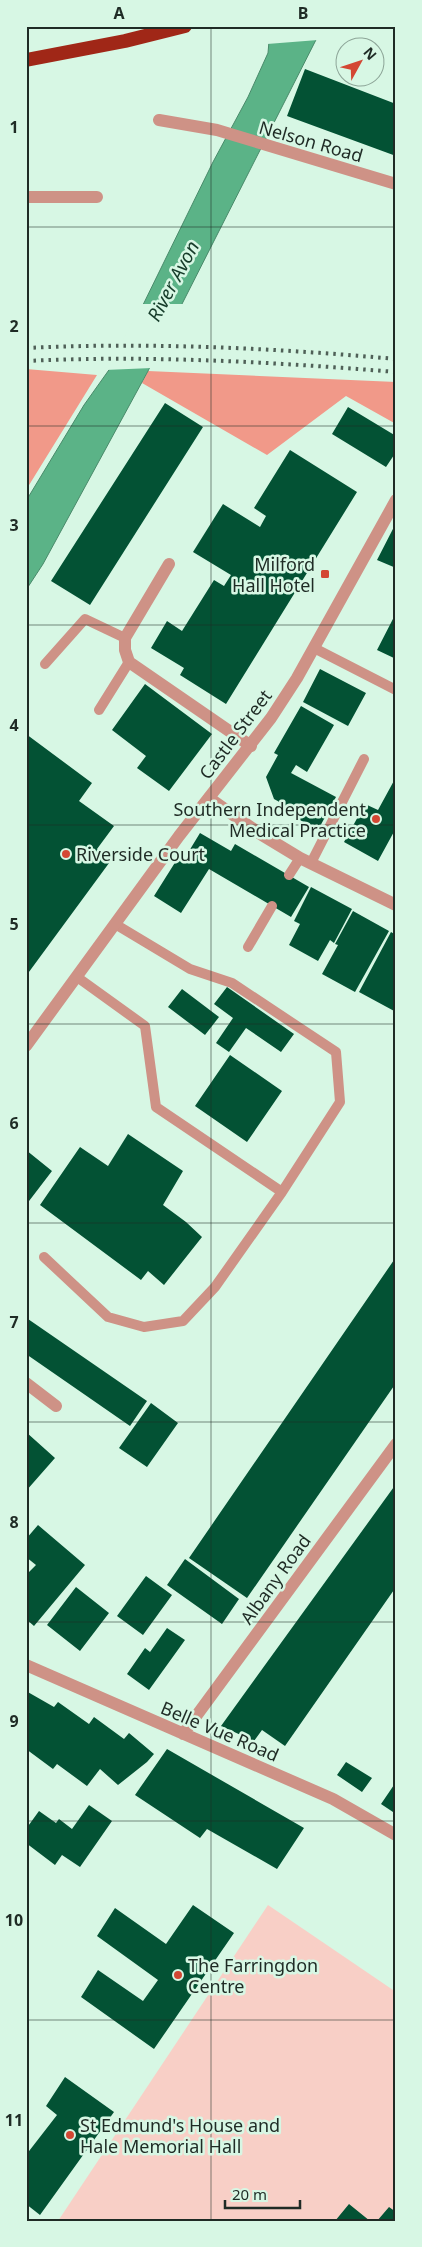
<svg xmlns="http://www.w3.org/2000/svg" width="422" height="2247" font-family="'Noto Sans',sans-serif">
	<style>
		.green { fill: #f8cfc6 }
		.forest { fill: #f19989 }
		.water { fill: #5bb387; stroke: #498a6a }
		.pier { fill: #d7f7e4 }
		.building { fill: #035234 }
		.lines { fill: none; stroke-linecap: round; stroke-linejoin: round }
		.service { stroke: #ce9286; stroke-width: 10 }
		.minor { stroke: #ce9286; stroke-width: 12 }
		.tertiary { stroke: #ce9286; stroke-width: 12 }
		.trunk { stroke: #a02717; stroke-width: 14 }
		.rail { stroke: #4f6057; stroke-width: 4; stroke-dasharray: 2.5 5; stroke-linecap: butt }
		.grid { fill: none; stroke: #1f2b25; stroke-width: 1; stroke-opacity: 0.55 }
		.poi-dot { fill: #d34733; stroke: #d7f7e4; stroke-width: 2 }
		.labels { text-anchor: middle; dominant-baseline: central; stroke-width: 5; stroke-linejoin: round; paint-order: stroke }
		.street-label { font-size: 18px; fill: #1f2b25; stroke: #d7f7e4 }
		.poi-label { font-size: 18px; fill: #1f2b25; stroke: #d7f7e4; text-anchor: start }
		.water-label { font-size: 19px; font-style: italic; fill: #163c2a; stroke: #d7f7e4 }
		.neatline { fill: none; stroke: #1f2b25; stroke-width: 2 }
		.grid-label { font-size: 16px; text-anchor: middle; font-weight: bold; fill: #1f2b25 }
	</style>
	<rect width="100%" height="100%" fill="#d7f7e4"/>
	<path class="green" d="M268 1905 396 1992V2221H58Z"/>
	<path class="forest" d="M26 369 97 375 26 490Z
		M148 371 396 382V424L346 396 267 455 142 383Z"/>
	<path class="water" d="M323 26 148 371 43 564 26 590V501L84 405 116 360 213 162 248 97 268 53 269 41Z"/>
	<path class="pier" d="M274 26H325L318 40 267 44Z
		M141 304H184L152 368 105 370 114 359Z"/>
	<path class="building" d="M305 69 396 104V156L287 116Z
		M165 403 203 427 90 605 51 581Z
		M348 407 396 436V452L386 467 332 434Z
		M290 450 357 492 226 704 180 675 184 668 151 648 167 621 182 631 214 580 224 586 231 575 193 552 223 504 260 527 266 516 254 508Z
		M396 523V568L377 560Z
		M396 613V659L377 650Z
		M320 669 366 693 348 726 303 702Z
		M145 684 212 734 169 791 137 768 146 756 112 730Z
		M301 706 334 725 307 772 296 765 291 773 336 797 318 830 280 809 283 804 274 799 266 777 278 755 274 753Z
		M26 734 92 783 79 801 114 826 97 849 112 859 26 976Z
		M396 777V828L378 861 344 842 365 804 378 810Z
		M200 833 231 851 235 844 309 887 291 917 209 869 181 913 154 896 181 853 186 856Z
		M311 887 352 909 334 943 330 940 318 961 289 945 300 924 294 921Z
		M353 911 389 931 355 992 322 974 338 945 335 944Z
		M391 932 396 935V1012L359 992Z
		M227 987 294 1034 281 1052 246 1028 229 1052 216 1043 233 1018 214 1004Z
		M182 989 219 1017 205 1035 168 1007Z
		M230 1055 282 1091 247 1142 195 1106Z
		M128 1134 183 1171 163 1205 186 1222 202 1237 164 1285 148 1271 141 1280 40 1205 80 1147 108 1166Z
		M26 1150 52 1171 26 1205Z
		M394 1260 396 1383 247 1598 189 1558Z
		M28 1319 147 1401 130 1426 26 1354V1322Z
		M151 1403 178 1423 147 1467 119 1448Z
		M26 1432 55 1458 26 1491Z
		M396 1484V1587L285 1746 262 1730 254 1741 221 1726Z
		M38 1525 85 1565 34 1626 26 1619V1575L36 1565 26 1557V1539Z
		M185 1559 239 1599 222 1624 167 1585Z
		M146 1576 172 1595 143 1635 117 1616Z
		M76 1587 109 1613 80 1651 47 1625Z
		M167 1628 185 1640 149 1690 127 1674 145 1648 150 1652Z
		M26 1691 54 1707 58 1702 89 1724 94 1717 124 1739 129 1733 154 1754 147 1762 118 1785 100 1769 87 1786 57 1764 53 1769 26 1749Z
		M167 1749 304 1828 277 1869 207 1829 200 1838 135 1795Z
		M346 1762 372 1778 362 1792 337 1775Z
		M396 1782V1814L381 1804Z
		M89 1805 112 1821 80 1867 62 1855 55 1865 26 1843V1829L39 1811 56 1823 59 1819 72 1829Z
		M193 1905 234 1933 154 2049 81 1997 98 1970 143 2001 158 1980 97 1936 115 1908 166 1944Z
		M65 2077 114 2112 40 2215 26 2204V2155L57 2115 46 2106Z
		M349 2204 370 2221H335Z
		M389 2207 396 2212V2221H377Z"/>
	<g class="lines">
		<path class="service" d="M314 648 396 690
			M45 664 85 619 125 638
			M99 710 129 662
			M311 863 364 759
			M289 875 300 858
			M248 947 272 906
			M77 977 145 1026 156 1107 282 1192 340 1102 336 1052 232 983 190 969 115 924
			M44 1257 108 1317 144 1327 183 1321 215 1287 282 1192"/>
		<path class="minor" d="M159 120 217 130 396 184
			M26 197H97
			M169 564 125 638V650L129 662 251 746
			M209 798 262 835 300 858 396 905
			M26 1383 56 1406
			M26 1665 333 1799 396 1835
			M183 1734 396 1444"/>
		<path class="tertiary" d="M26 1046 179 836 271 718 297 678 396 500"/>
		<path class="trunk" d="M26 60 125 41 185 26"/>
		<path class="rail" d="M26 348C149 342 273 348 396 359
			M26 361C150 355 273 362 396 372"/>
	</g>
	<path class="grid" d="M211 26V2221M26 227H396M26 426H396M26 625H396M26 825H396M26 1024H396M26 1223H396M26 1422H396M26 1622H396M26 1821H396M26 2020H396"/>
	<g class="poi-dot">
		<rect x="320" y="569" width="10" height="10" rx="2.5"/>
		<circle cx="376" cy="819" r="5"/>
		<circle cx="66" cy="854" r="5"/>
		<circle cx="178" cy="1975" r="5"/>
		<circle cx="70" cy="2135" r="5"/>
	</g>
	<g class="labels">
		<g class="street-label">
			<text transform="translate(311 141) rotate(16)">Nelson Road</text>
			<text transform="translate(235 734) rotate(-53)">Castle Street</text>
			<text transform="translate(275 1579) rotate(-54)">Albany Road</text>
			<text transform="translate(220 1731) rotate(23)">Belle Vue Road</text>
		</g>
		<g class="poi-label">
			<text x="315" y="564" text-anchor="end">Milford<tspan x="315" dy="21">Hall Hotel</tspan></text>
			<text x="366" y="809" text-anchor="end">Southern Independent<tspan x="366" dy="21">Medical Practice</tspan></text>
			<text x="76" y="854">Riverside Court</text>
			<text x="188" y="1965">The Farringdon<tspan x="188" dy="21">Centre</tspan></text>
			<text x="80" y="2125">St Edmund's House and<tspan x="80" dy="21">Hale Memorial Hall</tspan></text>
		</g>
		<g class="water-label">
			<text transform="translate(173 281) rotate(-62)">River Avon</text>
		</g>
	</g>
	<rect width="422" height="2247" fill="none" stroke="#d7f7e4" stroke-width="55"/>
	<g transform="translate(360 62) rotate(50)"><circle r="24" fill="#d7f7e4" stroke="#8da598"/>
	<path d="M0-4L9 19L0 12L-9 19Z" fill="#d34733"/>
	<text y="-8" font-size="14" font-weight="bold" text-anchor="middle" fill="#1f2b25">N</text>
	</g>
	<path d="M225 2200v8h75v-8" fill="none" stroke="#1f2b25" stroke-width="2.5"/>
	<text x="232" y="2200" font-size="15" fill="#1f2b25" stroke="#d7f7e4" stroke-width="4" paint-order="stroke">20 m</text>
	<rect x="28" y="28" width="366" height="2192" class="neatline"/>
	<g class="grid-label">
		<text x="119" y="19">A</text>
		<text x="303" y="19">B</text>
		<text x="14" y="133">1</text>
		<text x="14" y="332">2</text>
		<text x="14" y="531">3</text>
		<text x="14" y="731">4</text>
		<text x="14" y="930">5</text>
		<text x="14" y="1129">6</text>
		<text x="14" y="1328">7</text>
		<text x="14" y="1528">8</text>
		<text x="14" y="1727">9</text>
		<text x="14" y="1926">10</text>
		<text x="14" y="2126">11</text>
	</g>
</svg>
